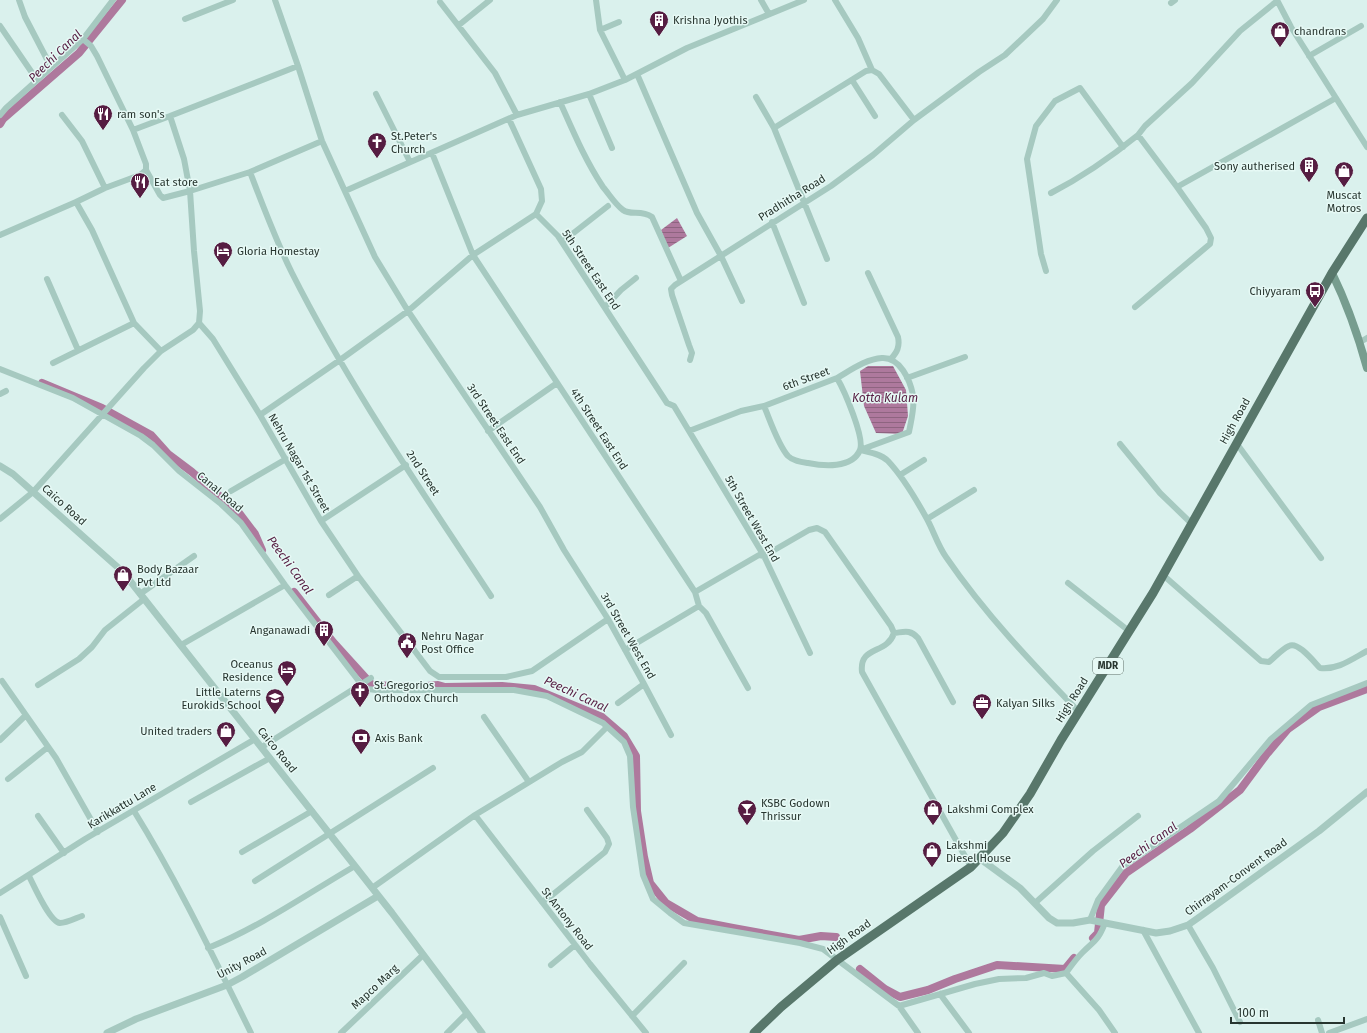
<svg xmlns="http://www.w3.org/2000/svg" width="1367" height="1033" font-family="'Fira Sans',sans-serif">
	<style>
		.water { fill: url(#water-rules) }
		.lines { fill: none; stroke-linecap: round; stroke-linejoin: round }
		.canal { stroke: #ae799d; stroke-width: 8 }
		.minor { stroke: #a6c9c0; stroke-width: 6 }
		.tertiary { stroke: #a6c9c0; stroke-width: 7 }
		.secondary { stroke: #779d8f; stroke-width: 8 }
		.primary { stroke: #58776b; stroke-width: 9 }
		.labels { text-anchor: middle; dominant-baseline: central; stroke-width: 3; stroke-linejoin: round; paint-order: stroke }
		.shield { fill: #e6f9f5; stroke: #60706a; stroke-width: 1 }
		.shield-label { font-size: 10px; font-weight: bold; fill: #27352f }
		.poi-label { font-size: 11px; fill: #27352f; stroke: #e6f9f5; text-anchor: start }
		.street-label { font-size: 11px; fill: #27352f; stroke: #e6f9f5 }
		.water-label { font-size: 12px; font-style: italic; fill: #561d42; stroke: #e6f9f5 }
	</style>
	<defs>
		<pattern id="water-rules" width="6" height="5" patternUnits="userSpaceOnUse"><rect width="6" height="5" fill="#ae799d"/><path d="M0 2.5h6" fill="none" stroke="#8e6480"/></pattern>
	</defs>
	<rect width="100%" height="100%" fill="#daf1ed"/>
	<path class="water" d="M677 218 687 236 668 248 661 230Z
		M868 366H893L906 390 908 416 902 434 876 433 864 406 860 371Z"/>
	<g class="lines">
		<path class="canal" d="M0 124 3 119 79 53 122 0
			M42 383 102 408 151 435 168 454 192 472 239 513 255 534 262 550
			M294 592 333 642 372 685 416 687 438 685 445 687 502 686 534 689 602 717 624 736 636 756 637 811 644 857 650 883 666 903 697 921 733 928 799 940 821 936 836 937
			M1093 938 1098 933 1101 905 1126 873 1190 829 1240 790 1266 755 1288 729 1319 707 1367 689
			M860 969 885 989 900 997 928 990 955 979 997 965 1065 969 1074 958"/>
		<path class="minor" d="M19 0 25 17 51 67
			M275 0 298 66 322 141 375 257 408 311 540 507 564 550 608 619 644 684 671 735
			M596 0 600 30 619 22
			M761 0 769 14
			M835 0 858 38 872 70
			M1277 0 1291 27 1367 147
			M1277 1 1240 31 1192 83 1145 126 1138 135 1177 187 1336 98
			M440 2 495 73 517 115
			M1171 3 1175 0
			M185 19 233 0
			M459 25 490 0
			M0 26 37 80
			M600 30 625 80
			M83 39 113 0
			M1309 56 1361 26
			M637 74 697 213 721 256 742 301
			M852 80 875 116
			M376 94 410 162
			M589 94 612 148
			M756 97 774 128 827 259
			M560 102C573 131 585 160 603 187 609 194 615 204 623 210 631 216 641 209 652 217L681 281
			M0 115 6 108 83 39 91 46 97 56 133 130 170 116 184 159 190 191 163 198 160 195 146 170
			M62 115 82 141 105 188
			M170 116 298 66
			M509 119 541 189 542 201 536 214
			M774 128 866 71 872 70 879 74 914 120
			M432 153 473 255 536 214 558 236 667 403 674 406 764 556 810 653
			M250 172 322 141
			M345 191 517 115 589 94 625 80 687 48 804 0
			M1051 193C1082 177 1111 157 1138 135
			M76 202 105 188 140 175 146 170V164L133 130
			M772 222 804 303
			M0 235 76 202 92 230 134 323 53 363
			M562 242 608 206
			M1046 271 1041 254 1027 159 1036 126 1055 101 1080 88 1123 147
			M868 273 898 337C900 347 897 352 891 359
			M47 279 78 350
			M605 307 621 290 636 278
			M1135 307 1210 244 1211 238 1206 228 1177 187
			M134 323 161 351
			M1360 342 1367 338
			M690 360 692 353 689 345 672 295 671 289 675 285 831 186 873 155 914 120 979 72 1005 55 1043 19 1057 0
			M0 369 73 398 141 436 153 445 179 471 221 504 241 523 285 585 361 684 368 689 376 690H514L547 696 603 723 624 742 630 756 633 807 643 875 653 899 670 913 684 923 800 943 823 949 899 1006 918 1033
			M837 378C851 370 866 359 882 358 900 357 910 380 913 395 915 407 911 421 909 432L860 450
			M907 378 965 357
			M0 394 6 391
			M260 415 213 339 199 323 200 311 194 251 190 191 250 172C263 206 276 241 292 273 349 386 422 491 491 596
			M488 431 557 383
			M689 431 741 411 764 406C770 420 778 445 788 456 793 461 801 462 808 463 823 466 852 469 860 450 865 438 844 390 837 378L764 406
			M1120 444 1160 493 1192 524
			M1237 444 1321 558
			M860 450C869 452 881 454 888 461 904 478 916 499 927 519 934 532 938 546 946 557 985 614 1032 663 1079 712
			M406 465 321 521 358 576 430 671 439 677H506L532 671 608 619
			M900 475 924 460
			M231 491 286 459
			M0 519 33 492 144 368 161 351 193 330 199 323
			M927 519 974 490
			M321 521 260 415 340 360 408 311 473 255 695 592 699 606 706 613 748 688
			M1163 575 1261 661 1269 662C1275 657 1282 649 1289 646 1298 641 1314 662 1320 668 1338 670 1352 659 1367 651
			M1068 583 1129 631
			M695 592 759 555 764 556 809 530 817 528 825 532 891 626 894 633C887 655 859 645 862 672L971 867
			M140 594 194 556
			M329 595 358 576
			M894 633C904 632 910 629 918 638L953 702
			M181 645 285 585
			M625 650 699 606
			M2 681 56 758 98 832
			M38 685 79 659 92 647 105 630 144 599
			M618 703 644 684
			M484 717 529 782
			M0 740 25 716
			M262 747 371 678
			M8 779 48 747
			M191 802 270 758
			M134 811C178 882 214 958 251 1033
			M475 815 590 964 646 1033
			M38 816 64 853
			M242 852 312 811
			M29 876C34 886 50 922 60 923 67 923 76 918 82 916
			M255 881 433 768
			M372 888 475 815 562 762 582 752 607 727
			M0 893 85 839 255 739
			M542 902 551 896 605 852 609 844 607 838 587 810
			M1035 903 1093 851 1138 816
			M0 917 26 976
			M1090 920 1098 900 1122 867 1219 801 1271 739 1311 705 1367 683
			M1188 925 1213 968 1240 1022
			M1143 930 1199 1033
			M208 948C260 927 307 894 355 866
			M551 965 575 945
			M1066 973C1071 966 1076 959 1082 953 1095 940 1098 941 1105 923
			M940 994 969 1033
			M899 1006 975 984 999 979 1026 978 1044 973 1052 976 1066 973 1099 1010 1115 1033
			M632 1016 684 963
			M1318 1020 1322 1033
			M341 1033 423 955
			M447 1033 467 1013
			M1329 1033 1367 1019"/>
		<path class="tertiary" d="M0 466 13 474 123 572 392 913 482 1033
			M979 858 1020 888 1049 918 1057 923H1073L1090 920 1156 933 1170 931 1188 925 1198 918 1319 831 1367 792
			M107 1033 136 1019 227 985 242 977 378 896"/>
		<path class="secondary" d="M1332 273C1347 304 1358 335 1367 368"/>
		<path class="primary" d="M754 1033 781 1007 837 960 971 867 1003 833 1030 794 1061 740 1153 593 1332 273 1367 218"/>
	</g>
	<defs>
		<g id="building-pin" transform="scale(1)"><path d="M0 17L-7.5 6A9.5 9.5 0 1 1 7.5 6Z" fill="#561d42" stroke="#e6f9f5"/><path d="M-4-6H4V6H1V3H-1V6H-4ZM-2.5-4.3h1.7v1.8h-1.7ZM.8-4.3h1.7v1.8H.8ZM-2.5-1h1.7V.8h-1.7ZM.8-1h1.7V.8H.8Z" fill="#fff"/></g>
		<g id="shop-pin" transform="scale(1)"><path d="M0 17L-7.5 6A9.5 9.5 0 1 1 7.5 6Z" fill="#561d42" stroke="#e6f9f5"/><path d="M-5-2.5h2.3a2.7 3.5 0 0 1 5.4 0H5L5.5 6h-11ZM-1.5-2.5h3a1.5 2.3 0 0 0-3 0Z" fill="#fff"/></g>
		<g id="restaurant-pin" transform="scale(1)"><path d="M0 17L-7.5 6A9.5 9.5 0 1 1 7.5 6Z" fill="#561d42" stroke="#e6f9f5"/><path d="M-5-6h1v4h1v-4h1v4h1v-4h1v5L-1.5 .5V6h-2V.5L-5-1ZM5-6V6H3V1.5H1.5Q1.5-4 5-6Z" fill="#fff"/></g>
		<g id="church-pin" transform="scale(1)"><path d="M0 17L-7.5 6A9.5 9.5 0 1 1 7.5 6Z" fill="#561d42" stroke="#e6f9f5"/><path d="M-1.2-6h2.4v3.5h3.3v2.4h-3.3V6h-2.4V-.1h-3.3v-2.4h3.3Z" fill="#fff"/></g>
		<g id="hotel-pin" transform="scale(1)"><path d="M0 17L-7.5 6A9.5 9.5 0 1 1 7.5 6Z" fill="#561d42" stroke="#e6f9f5"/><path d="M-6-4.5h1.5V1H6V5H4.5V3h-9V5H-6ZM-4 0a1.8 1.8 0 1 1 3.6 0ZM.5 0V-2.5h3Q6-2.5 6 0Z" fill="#fff"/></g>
		<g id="bus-pin" transform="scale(1)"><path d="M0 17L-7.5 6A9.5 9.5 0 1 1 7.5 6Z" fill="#561d42" stroke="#e6f9f5"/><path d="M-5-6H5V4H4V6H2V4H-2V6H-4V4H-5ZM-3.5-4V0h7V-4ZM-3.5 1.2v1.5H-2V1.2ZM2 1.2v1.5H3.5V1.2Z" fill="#fff"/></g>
		<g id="civic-pin" transform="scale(1)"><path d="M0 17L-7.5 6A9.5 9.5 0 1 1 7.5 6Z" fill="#561d42" stroke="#e6f9f5"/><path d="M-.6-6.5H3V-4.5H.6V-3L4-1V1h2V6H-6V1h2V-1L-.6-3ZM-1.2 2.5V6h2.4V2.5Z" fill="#fff"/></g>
		<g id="school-pin" transform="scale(1)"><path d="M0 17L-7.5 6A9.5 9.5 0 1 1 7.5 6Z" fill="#561d42" stroke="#e6f9f5"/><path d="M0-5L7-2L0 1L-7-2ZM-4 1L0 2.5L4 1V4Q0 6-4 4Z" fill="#fff"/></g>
		<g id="office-pin" transform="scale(1)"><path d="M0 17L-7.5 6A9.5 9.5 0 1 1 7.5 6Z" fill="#561d42" stroke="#e6f9f5"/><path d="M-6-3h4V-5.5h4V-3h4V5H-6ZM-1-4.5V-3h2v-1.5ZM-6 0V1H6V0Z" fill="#fff"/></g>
		<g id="bank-pin" transform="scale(1)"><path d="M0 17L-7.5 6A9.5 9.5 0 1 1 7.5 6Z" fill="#561d42" stroke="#e6f9f5"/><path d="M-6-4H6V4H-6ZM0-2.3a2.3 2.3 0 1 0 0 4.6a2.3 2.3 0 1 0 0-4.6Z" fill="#fff"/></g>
		<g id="bar-pin" transform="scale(1)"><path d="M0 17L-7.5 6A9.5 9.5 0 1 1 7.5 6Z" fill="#561d42" stroke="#e6f9f5"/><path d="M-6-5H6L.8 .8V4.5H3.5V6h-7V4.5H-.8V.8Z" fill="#fff"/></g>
	</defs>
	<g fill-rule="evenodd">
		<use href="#building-pin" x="659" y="20"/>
		<use href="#shop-pin" x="1280" y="31"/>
		<use href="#restaurant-pin" x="103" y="114"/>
		<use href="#church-pin" x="377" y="142"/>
		<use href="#building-pin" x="1309" y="166"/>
		<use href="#shop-pin" x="1344" y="171"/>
		<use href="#restaurant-pin" x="140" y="182"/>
		<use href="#hotel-pin" x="223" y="251"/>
		<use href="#bus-pin" x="1315" y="291"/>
		<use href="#shop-pin" x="123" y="575"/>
		<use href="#building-pin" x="324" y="630"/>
		<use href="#civic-pin" x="407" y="642"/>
		<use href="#hotel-pin" x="287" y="670"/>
		<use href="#church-pin" x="360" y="691"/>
		<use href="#school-pin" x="275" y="698"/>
		<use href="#office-pin" x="982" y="703"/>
		<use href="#shop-pin" x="226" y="731"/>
		<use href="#bank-pin" x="361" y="738"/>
		<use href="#bar-pin" x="747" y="809"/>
		<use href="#shop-pin" x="933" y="809"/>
		<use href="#shop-pin" x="932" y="851"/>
	</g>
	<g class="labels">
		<rect class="shield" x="1093" y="658" width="30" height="16" rx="3"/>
		<g class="shield-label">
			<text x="1108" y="666">MDR</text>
		</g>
		<g class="poi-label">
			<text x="673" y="20">Krishna Jyothis</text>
			<text x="1294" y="31">chandrans</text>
			<text x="117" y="114">ram son's</text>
			<text x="391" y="136">St.Peter's<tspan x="391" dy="13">Church</tspan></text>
			<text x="1295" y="166" text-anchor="end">Sony autherised</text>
			<text x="154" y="182">Eat store</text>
			<text x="1344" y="195" text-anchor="middle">Muscat<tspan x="1344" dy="13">Motros</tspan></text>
			<text x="237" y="251">Gloria Homestay</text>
			<text x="1301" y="291" text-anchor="end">Chiyyaram</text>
			<text x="137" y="569">Body Bazaar<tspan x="137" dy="13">Pvt Ltd</tspan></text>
			<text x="310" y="630" text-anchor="end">Anganawadi</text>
			<text x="421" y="636">Nehru Nagar<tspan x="421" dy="13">Post Office</tspan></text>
			<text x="273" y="664" text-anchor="end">Oceanus<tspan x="273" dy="13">Residence</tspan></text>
			<text x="374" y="685">St.Gregorios<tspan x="374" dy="13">Orthodox Church</tspan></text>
			<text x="261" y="692" text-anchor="end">Little Laterns<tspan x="261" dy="13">Eurokids School</tspan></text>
			<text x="996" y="703">Kalyan Silks</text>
			<text x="212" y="731" text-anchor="end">United traders</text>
			<text x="375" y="738">Axis Bank</text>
			<text x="761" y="803">KSBC Godown<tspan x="761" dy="13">Thrissur</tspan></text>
			<text x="947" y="809">Lakshmi Complex</text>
			<text x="946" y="845">Lakshmi<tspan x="946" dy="13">Diesel House</tspan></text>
		</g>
		<g class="street-label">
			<text transform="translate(792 198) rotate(-32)">Pradhitha Road</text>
			<text transform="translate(591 270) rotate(56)">5th Street East End</text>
			<text transform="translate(806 379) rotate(-20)">6th Street</text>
			<text transform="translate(1235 421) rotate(-61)">High Road</text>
			<text transform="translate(496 424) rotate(56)">3rd Street East End</text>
			<text transform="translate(599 429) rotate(57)">4th Street East End</text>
			<text transform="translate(299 463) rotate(60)">Nehru Nagar 1st Street</text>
			<text transform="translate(423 473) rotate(57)">2nd Street</text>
			<text transform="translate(220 492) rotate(40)">Canal Road</text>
			<text transform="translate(64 505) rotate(42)">Caico Road</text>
			<text transform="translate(752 519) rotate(60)">5th Street West End</text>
			<text transform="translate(628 636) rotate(60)">3rd Street West End</text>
			<text transform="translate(1072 700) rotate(-58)">High Road</text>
			<text transform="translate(277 750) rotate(51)">Caico Road</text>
			<text transform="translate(122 806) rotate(-31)">Karikkattu Lane</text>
			<text transform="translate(1236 877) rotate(-36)">Chirrayam-Convent Road</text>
			<text transform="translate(567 919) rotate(52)">St Antony Road</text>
			<text transform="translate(849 937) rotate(-36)">High Road</text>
			<text transform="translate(242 963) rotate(-28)">Unity Road</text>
			<text transform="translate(375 987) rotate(-43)">Mapco Marg</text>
		</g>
		<g class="water-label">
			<text transform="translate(55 56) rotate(-44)">Peechi Canal</text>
			<text x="885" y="398">Kotta Kulam</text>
			<text transform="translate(290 565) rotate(54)">Peechi Canal</text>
			<text transform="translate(576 694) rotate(25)">Peechi Canal</text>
			<text transform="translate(1148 845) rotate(-36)">Peechi Canal</text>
		</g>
	</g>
	<path d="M1231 1017v6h113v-6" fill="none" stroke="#27352f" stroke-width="2"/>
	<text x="1237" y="1017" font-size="12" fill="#27352f" stroke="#e6f9f5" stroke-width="3" paint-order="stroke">100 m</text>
</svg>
